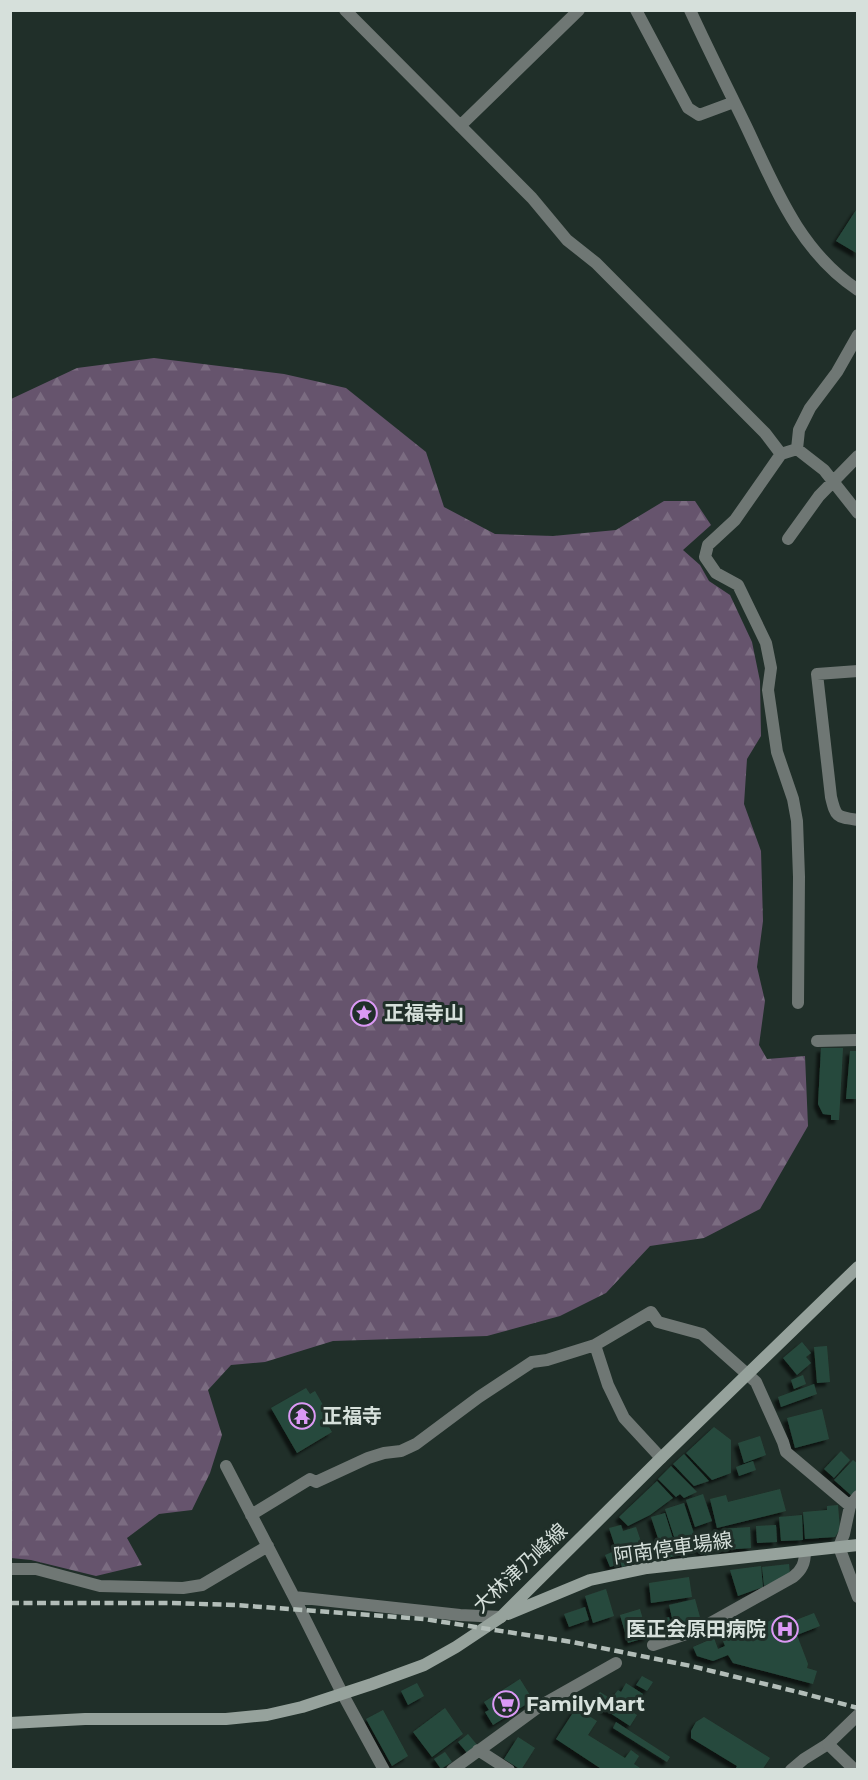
<svg xmlns="http://www.w3.org/2000/svg" width="868" height="1780" font-family="Montserrat,'Noto Sans JP',sans-serif">
	<style>
		.forest { fill: url(#forest-firs) }
		.building { fill: #284a3d; filter: url(#shadow) }
		.lines { fill: none; stroke-linecap: round; stroke-linejoin: round }
		.minor { stroke: #6f7774; stroke-width: 12 }
		.tertiary { stroke: #6f7774; stroke-width: 12 }
		.secondary { stroke: #96a29c; stroke-width: 12 }
		.rail { stroke: #b2bdb8; stroke-width: 4.5; stroke-dasharray: 9 4.5; stroke-linecap: butt }
		.labels { text-anchor: middle; dominant-baseline: central; stroke-width: 6; stroke-linejoin: round; paint-order: stroke }
		.poi-label { font-size: 20px; font-weight: bold; fill: #d6e0db; stroke: #202f29; text-anchor: start }
		.street-label { font-size: 20px; fill: #d6e0db; stroke: #202f29 }
	</style>
	<defs>
		<pattern id="forest-firs" width="22" height="20" patternUnits="userSpaceOnUse" patternTransform="scale(1.5)"><rect width="22" height="20" fill="#66546d"/><path d="M5 1l3.5 6h-7zM16 11l3.5 6h-7z" fill="#7b6c81"/></pattern>
		<filter id="shadow"><feDropShadow dx="-4" dy="4" stdDeviation="1.5" flood-color="#0009"/></filter>
	</defs>
	<rect width="100%" height="100%" fill="#202f29"/>
	<path class="forest" d="M154 358 284 374 346 388 426 452 444 507 495 534 553 536 616 530 664 501H695L711 525 683 550 700 565 709 581 730 595 752 642 760 681 761 736 747 759 744 804 761 851 763 921 757 967 765 1001 759 1045 767 1059 805 1056 808 1126 760 1209 704 1238 650 1246 606 1293 560 1316 487 1336 333 1341 265 1362 231 1365 208 1390 222 1435 210 1473 192 1510 159 1514 127 1538 142 1565 96 1576 31 1560 11 1558V399L77 368Z"/>
	<path class="building" d="M858 207V254L836 241Z
		M821 1048H843L839 1120H831V1115L823 1114 818 1104Z
		M850 1051H858V1099H846Z
		M802 1342 811 1353 806 1357 811 1363 797 1375 783 1358Z
		M827 1346 830 1382 817 1383 814 1347Z
		M803 1375 806 1384 794 1389 791 1380Z
		M814 1384 817 1394 781 1407 778 1397Z
		M306 1388 310 1394 315 1391 334 1424 329 1427 332 1432 297 1453 271 1408Z
		M822 1409 829 1439 795 1448 787 1418Z
		M714 1427 731 1440V1473L712 1480 686 1453Z
		M760 1436 766 1455 744 1463 738 1443Z
		M841 1451 850 1460 834 1478 824 1469Z
		M684 1454 709 1481 694 1486 673 1464Z
		M853 1460 858 1464V1489L853 1497 834 1480Z
		M753 1461 756 1470 739 1476 736 1467Z
		M671 1466 697 1492 684 1498 680 1494 676 1497 658 1479Z
		M657 1481 673 1498 650 1515 628 1526 619 1517Z
		M780 1489 786 1511 717 1528 710 1499 726 1495 728 1502Z
		M703 1494 712 1521 695 1527 686 1500Z
		M684 1503 699 1549 680 1555 665 1509Z
		M838 1505 840 1529 835 1537 805 1539 803 1512 827 1510V1506Z
		M665 1513 678 1555 665 1559 651 1517Z
		M802 1515 803 1540 781 1541 779 1517Z
		M621 1525 623 1531 636 1527 647 1559 622 1567 609 1528Z
		M776 1525 777 1542 757 1543 756 1526Z
		M750 1527 751 1548 723 1550 722 1529Z
		M717 1530 722 1546 701 1553 696 1537Z
		M615 1551 620 1564 610 1567 605 1555Z
		M789 1564 790 1574 764 1586 762 1567Z
		M761 1566 763 1587 738 1596 730 1570Z
		M689 1577 692 1597 651 1603 649 1583Z
		M606 1589 614 1616 593 1623 585 1596Z
		M695 1599 701 1621 675 1631 669 1605Z
		M585 1607 589 1620 569 1627 564 1614Z
		M640 1609 648 1637 628 1643 620 1615Z
		M788 1613 791 1622 814 1613 820 1626 797 1635 808 1664 807 1668 817 1671 813 1684 733 1663 728 1655 713 1661 697 1656 693 1647 714 1638 718 1649 725 1646 723 1641Z
		M669 1617 674 1634 662 1638 656 1621Z
		M642 1676 653 1682 647 1691 636 1685Z
		M520 1679 533 1700 493 1725 485 1712 489 1710 484 1702Z
		M417 1683 424 1696 408 1705 401 1691Z
		M626 1683 643 1694 632 1712 637 1715 630 1726 593 1702 600 1692 611 1699 618 1690 621 1692Z
		M445 1708 463 1734 432 1757 413 1732Z
		M576 1708 597 1721 588 1735 625 1758 631 1750 639 1756 634 1764 643 1770H603L556 1739Z
		M383 1710 408 1756 392 1766 366 1719Z
		M704 1717 770 1758 762 1770H735L737 1766 691 1738V1731L696 1722Z
		M616 1722 670 1757 667 1762 613 1728Z
		M468 1734 478 1746 468 1754 458 1742Z
		M518 1737 535 1748 521 1770 504 1759Z
		M445 1752 452 1762 441 1769 434 1759Z"/>
	<g class="lines">
		<path class="minor" d="M345 10 532 198 567 240 596 263 765 433 781 454
			M636 10 688 108 699 115 734 102
			M690 10C708 49 727 87 746 126 775 187 799 251 858 290
			M460 126 579 10
			M797 449 824 470 858 513
			M788 539 819 496 858 456
			M858 671 817 674 831 797C836 818 837 817 858 820
			M798 1003 799 877 797 821 793 799 777 752 768 690 771 668 766 643 738 585 716 573 705 557 708 545 735 520 781 454 797 449 799 430 810 408 837 372 858 335
			M817 1041 858 1040
			M595 1345 608 1385 624 1418 661 1458
			M226 1466 294 1597 342 1693 384 1770
			M850 1506 858 1496
			M251 1515 310 1479 316 1482 368 1458 384 1453 401 1451 416 1444 479 1397 532 1362 547 1360 595 1345 651 1312 658 1322 702 1334 756 1382 783 1442 786 1452 850 1506 844 1534 839 1547
			M10 1569H36L100 1586 183 1588 202 1585 268 1546
			M294 1597 460 1615 501 1617
			M653 1645 698 1630 793 1577C802 1570 805 1563 805 1551
			M478 1750 509 1770
			M452 1770 540 1706 616 1663
			M791 1770 804 1759 828 1744"/>
		<path class="tertiary" d="M839 1547 858 1597
			M855 1770 828 1744 858 1715"/>
		<path class="secondary" d="M508 1614 590 1580 647 1568 858 1545
			M10 1723 85 1719H226L267 1715 302 1707 372 1684 424 1665 456 1647 501 1617 661 1458 858 1267"/>
		<path class="rail" d="M10 1603H171L235 1605 424 1619 572 1642 691 1666 802 1693 858 1708"/>
	</g>
	<defs>
		<g id="sight-ring" transform="scale(1.35)"><circle r="9.5" fill="#202f29" stroke="#db99f5" stroke-width="1.5"/><path d="M0-6L1.8-2.2L6-1.7L2.9 1.2L3.7 5.4L0 3.3L-3.7 5.4L-2.9 1.2L-6-1.7L-1.8-2.2Z" fill="#db99f5"/></g>
		<g id="temple-ring" transform="scale(1.35)"><circle r="9.5" fill="#202f29" stroke="#db99f5" stroke-width="1.5"/><path d="M0-6L5-2H3V0L6.5 2.5H4V6H1.5V3h-3V6H-4V2.5H-6.5L-3 0V-2H-5Z" fill="#db99f5"/></g>
		<g id="hospital-ring" transform="scale(1.35)"><circle r="9.5" fill="#202f29" stroke="#db99f5" stroke-width="1.5"/><path d="M-5-5h3v3.5h4V-5h3V5h-3V1.5h-4V5h-3Z" fill="#db99f5"/></g>
		<g id="supermarket-ring" transform="scale(1.35)"><circle r="9.5" fill="#202f29" stroke="#db99f5" stroke-width="1.5"/><path d="M-6-5.5h2.5l.6 2H6L4.5 2H-2.5L-4.4-4H-6ZM-1.5 3.2a1.3 1.3 0 1 0 .1 0ZM3 3.2a1.3 1.3 0 1 0 .1 0Z" fill="#db99f5"/></g>
	</defs>
	<g fill-rule="evenodd">
		<use href="#sight-ring" x="364" y="1013"/>
		<use href="#temple-ring" x="302" y="1416"/>
		<use href="#hospital-ring" x="785" y="1629"/>
		<use href="#supermarket-ring" x="506" y="1704"/>
	</g>
	<g class="labels">
		<g class="poi-label">
			<text x="384" y="1013">正福寺山</text>
			<text x="322" y="1416">正福寺</text>
			<text x="766" y="1629" text-anchor="end">医正会原田病院</text>
			<text x="526" y="1704">FamilyMart</text>
		</g>
		<g class="street-label">
			<text transform="translate(673 1548) rotate(-8)">阿南停車場線</text>
			<text transform="translate(520 1568) rotate(-43)">大林津乃峰線</text>
		</g>
	</g>
	<rect width="868" height="1780" fill="none" stroke="#d6e0db" stroke-width="24"/>
</svg>
